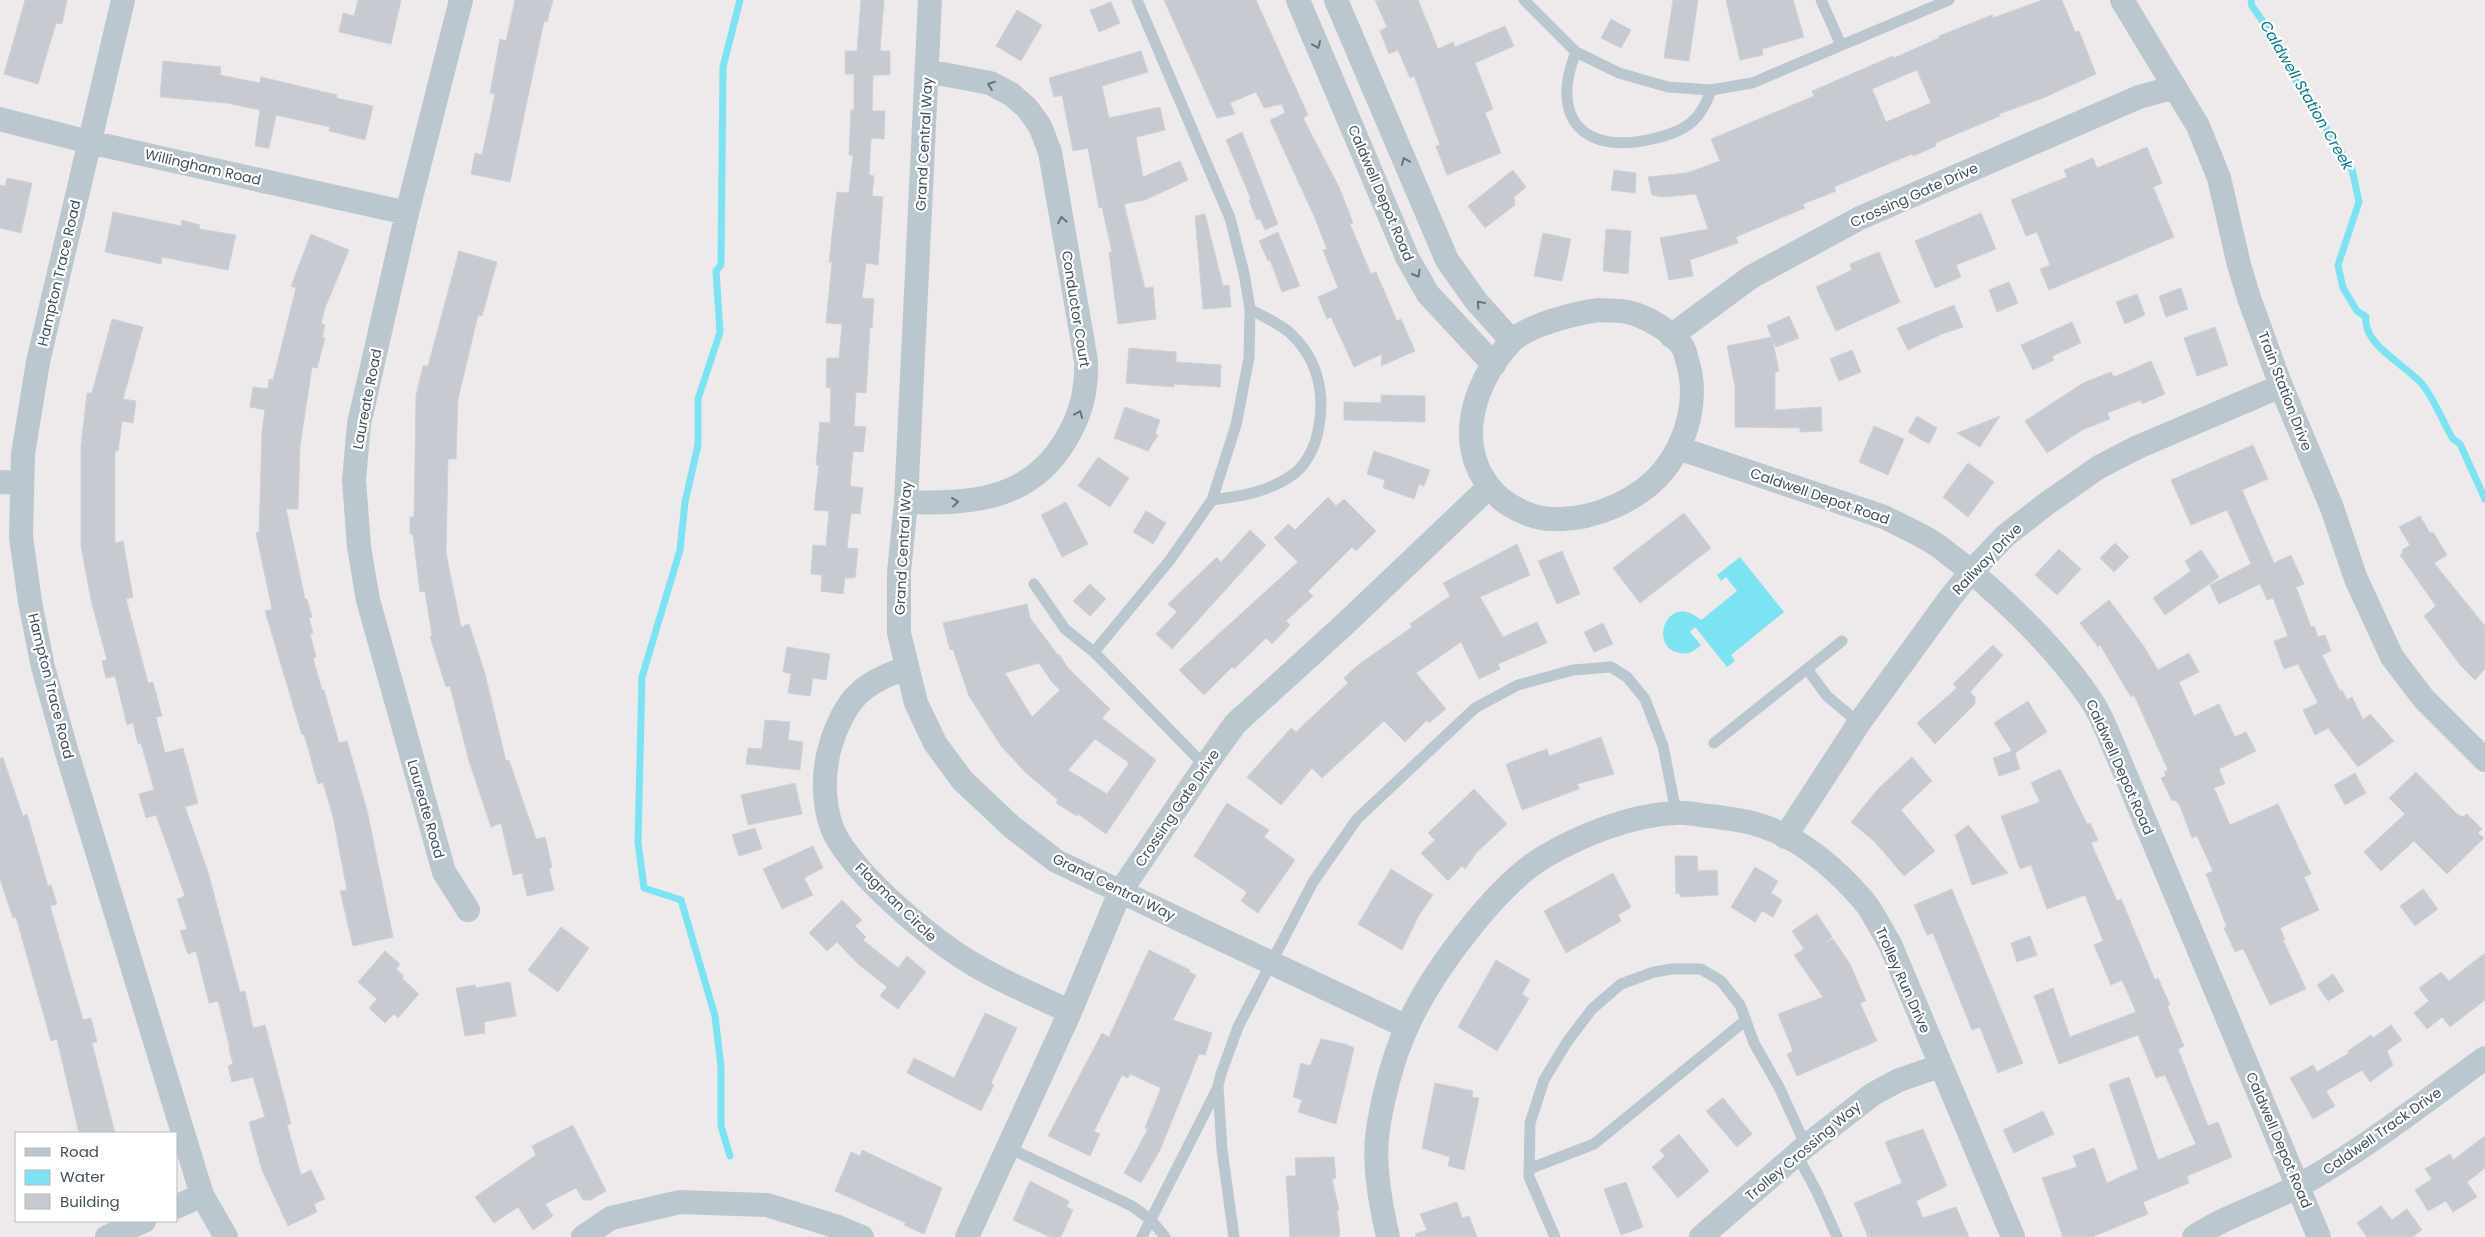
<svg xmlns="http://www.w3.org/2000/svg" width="2485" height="1237" font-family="Poppins,sans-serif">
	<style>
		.water { fill: #7ce3f3 }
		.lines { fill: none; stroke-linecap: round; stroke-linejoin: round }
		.stream { stroke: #7ce3f3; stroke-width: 7 }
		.building { fill: #c7cad1; stroke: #ced2d8; fill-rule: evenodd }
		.service { stroke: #bac7cf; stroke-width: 11 }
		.minor { stroke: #bac7cf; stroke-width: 24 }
		.oneway { stroke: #66747d }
		.labels { text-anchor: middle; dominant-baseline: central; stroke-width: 4.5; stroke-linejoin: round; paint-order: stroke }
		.street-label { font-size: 14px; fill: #42505a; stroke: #fff }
		.water-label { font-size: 15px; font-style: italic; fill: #037c8f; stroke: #fff }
	</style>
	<rect width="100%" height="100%" fill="#eeeaeb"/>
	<path class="water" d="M1740 557 1784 612 1731 655 1735 661 1727 667 1695 627 1690 632 1701 645C1694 651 1689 655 1680 653 1647 648 1667 590 1701 620L1737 591 1726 577 1721 581 1717 575Z"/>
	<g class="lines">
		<path class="stream" d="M2251 0 2252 6 2283 50 2291 73 2352 169 2359 202 2338 265 2343 288 2357 311 2366 317C2362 345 2408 366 2423 385 2435 401 2443 422 2453 439L2460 444 2485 499
			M730 1156 721 1126V1067L715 1016 681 900 644 888 638 842 642 677 680 550 685 502 698 445V399L720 332 716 271 721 265 723 67 740 0"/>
	</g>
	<path class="building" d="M25 0H67L62 24 56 23 38 84 4 74Z
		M358 0H401L391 44 339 32 343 13 354 16Z
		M515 0H553L547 22 544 21 510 182 471 174 475 153 482 155 495 94 490 93 500 39 506 41Z
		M861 0H884L880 51H890V75H873L872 111H885L884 139 871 138 869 175 874 176 872 196 883 197 878 265 866 263 862 298 874 299 872 328 870 327 866 393 856 392 854 426 866 427 863 452 853 451 850 486 863 488 860 514 851 513 847 548 858 549 855 578H845L843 594 821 591 822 575 811 574 813 545 826 546 829 511 814 510 819 465H816L820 422 830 423 831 388 826 387 827 358H839L842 324 826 323 832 262H829L837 192 849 193 853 155H849L851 110H854V74H845V51H857Z
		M1164 0H1256L1308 115 1303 118 1339 187 1353 223 1350 224 1371 274 1376 272 1397 321 1401 319 1415 351 1381 366 1382 354 1354 367 1331 317 1327 319 1318 297 1338 288 1323 250 1327 249 1314 216 1270 120 1285 113 1282 104 1264 108 1256 92 1230 103 1235 114 1217 118Z
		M1375 0H1418L1438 49 1453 42 1455 47 1505 26 1514 46 1475 63 1493 109 1485 113 1501 153 1447 175 1436 146 1440 145 1414 76 1410 78 1398 50 1389 54 1380 31 1387 27Z
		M1673 0H1698L1689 61 1664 58Z
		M1726 0H1793L1804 37 1762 49 1763 55 1740 60Z
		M2042 0H2062L2075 32 2079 31 2096 74 2043 98 1999 114 2000 116 1935 143 1936 146 1913 156 1912 154 1834 187 1836 191 1803 204 1805 208 1736 237 1738 243 1690 260 1693 276 1669 280 1660 238 1708 229 1696 194 1663 197 1652 195 1648 177 1687 173 1720 161 1711 139 1814 96 1812 91 1893 56 1894 58 1939 38V36L1992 15 1993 18ZM1917 70 1931 103 1886 122 1872 89Z
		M1111 2 1120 23 1099 32 1090 10Z
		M1017 10 1042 25 1021 61 996 46Z
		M1611 19 1631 30 1621 48 1601 38Z
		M1141 51 1148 72 1102 86 1109 118 1160 107 1165 130 1136 137 1143 177 1180 161 1188 180 1145 200 1124 204 1145 288 1153 287 1156 319 1118 324 1109 252H1112L1102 207 1099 208 1088 148 1073 151 1062 95 1054 97 1049 78Z
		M163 61 221 67 220 75 260 83 261 77 337 95 336 98 373 106 365 140 329 131 330 127 276 115 269 148 255 146 260 110 227 103 160 97Z
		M1242 132 1278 224 1265 230 1260 219 1257 220 1249 200 1251 199 1226 140Z
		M2147 147 2162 183 2153 187 2174 237 2049 290 2040 269 2050 265 2037 232 2026 236 2011 200 2067 177 2064 170 2093 158 2097 168Z
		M1513 170 1526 187 1514 197 1515 205 1485 228 1468 206Z
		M1614 170 1636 173 1635 193 1611 190Z
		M7 178 32 183 21 233 0 228V185L5 186Z
		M113 212 181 226 182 220 200 225 199 229 236 235 228 270 162 257 161 264 105 252Z
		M1981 213 1996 249 1956 265 1961 277 1935 288 1915 241Z
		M1205 214 1223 286 1229 285 1231 307 1203 309 1195 216Z
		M1606 229 1631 231 1628 274 1603 271Z
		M1278 232 1300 286 1282 292 1270 260 1268 261 1259 241Z
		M1543 233 1571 239 1562 281 1534 276Z
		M311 234 349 250 325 308 321 324 325 325 322 338H325L317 368 312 367 300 446 298 509H286L305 599H307L312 617 309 618 313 633 310 634 316 657 313 658 322 690H324L339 743 347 741 367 810 393 937 353 946 340 891 347 890 333 817 323 782 318 784 304 734 302 735 265 611 272 609 256 533 259 532 262 432 265 410 250 407 253 387 268 389 269 379 273 380 296 288 291 286Z
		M459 251 497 262 482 316 478 315 458 399 456 459H448L446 553 461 627 469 624 485 674 506 761 509 760 536 839 545 837 552 867 549 868 554 890 527 896 522 873 513 875 501 823 491 827 469 761 450 686 446 687 430 637 432 636 425 591 420 592 413 534H410V517H414L416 396 423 366H428Z
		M1879 252 1900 302 1836 331 1816 287 1852 270 1850 264Z
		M2009 282 2018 303 1997 312 1989 290Z
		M2181 288 2188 309 2166 317 2159 296Z
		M2137 294 2145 315 2125 324 2116 302Z
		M1954 305 1963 327 1942 334 1908 350 1897 328Z
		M1789 316 1799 338 1776 347 1767 326Z
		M112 319 143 327 123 399 136 401 133 423 122 421 118 451H115V543L123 541 133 597 126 599 148 683 153 682 162 716 156 717 165 753 183 748 198 803 185 807 208 872 240 992 245 991 253 1028 265 1025 291 1124 287 1125 301 1175 311 1170 325 1199 314 1204 317 1212 288 1226 262 1170 249 1122 265 1117 253 1077 232 1082 228 1066 233 1064 229 1049H230L218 1001 209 1003 196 951 188 954 180 931 187 929 177 899 185 896 156 815 146 818 139 794 154 790 141 743 138 744 133 723 127 725 115 676 106 678 102 661 107 660 91 600 81 546V446L87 393H92Z
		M2072 322 2081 343 2052 356 2054 360 2033 370 2021 345Z
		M2215 327 2228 365 2197 376 2184 338Z
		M1772 337 1779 371 1775 372V410L1821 407 1822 431 1800 432V428L1735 427V387L1727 346Z
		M1129 348 1176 352V362L1221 365 1220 387 1174 384V387L1126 383Z
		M1852 350 1861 372 1839 381 1830 359Z
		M2151 361 2165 394 2142 404 2141 400 2107 413 2110 419 2082 430 2047 453 2025 421 2083 383 2111 372 2114 377Z
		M1381 395 1425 396V422L1344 420V402L1381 403Z
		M1125 407 1160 420 1155 434 1158 435 1148 451 1114 438Z
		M1917 416 1937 428 1929 444 1908 432Z
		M2000 416 1980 447 1957 433Z
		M1874 426 1904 439 1888 475 1859 462Z
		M2253 445 2268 479 2242 490 2274 563 2291 555 2304 584 2296 587 2311 627 2314 626 2318 637 2325 635 2331 651 2322 655 2340 691 2342 690 2347 700 2352 697 2363 720 2370 714 2394 741 2358 767 2328 728 2315 735 2303 710 2318 703 2298 664 2284 669 2274 641 2288 636 2273 598 2267 600 2260 584 2219 604 2210 585 2251 564 2227 510 2191 525 2171 480Z
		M1374 451 1430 470 1424 486 1419 484 1414 499 1383 488 1385 480 1367 474Z
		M1098 457 1129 478 1110 507 1078 486Z
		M1968 463 1994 482 1968 517 1943 497Z
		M1328 497 1336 506 1344 499 1376 531 1356 551 1352 547 1308 591 1313 596 1286 621 1290 625 1272 644 1266 638 1234 669 1232 667 1204 695 1179 670 1298 562 1274 538 1288 524 1295 530Z
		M1066 502 1088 544 1062 557 1041 515Z
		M1146 511 1166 523 1153 544 1133 532Z
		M1684 513 1711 548 1640 603 1613 568Z
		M2420 516 2430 533 2433 532 2447 555 2434 563 2485 626V669L2475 680 2461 666 2424 616 2436 606 2400 555 2403 553 2402 550 2410 545 2399 527Z
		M1250 530 1266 545 1172 649 1156 634 1177 612 1168 604 1217 557 1221 562Z
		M2115 543 2129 557 2114 572 2100 558Z
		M1517 544 1530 575 1480 597 1503 637 1537 622 1547 643 1498 664 1500 669 1479 679 1461 642 1416 673 1446 709 1429 723 1427 720 1405 742 1384 721 1322 778 1312 768 1281 805 1247 777 1291 728 1296 732 1348 683 1344 678 1358 665 1412 627 1410 624 1450 596 1443 583Z
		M2059 549 2081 569 2057 595 2035 575Z
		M2201 550 2219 577 2165 615 2153 598 2191 571 2185 561Z
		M1562 551 1580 594 1557 604 1538 561Z
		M1090 584 1106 599 1090 616 1073 601Z
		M2109 600 2143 645 2158 670 2189 653 2199 672 2179 682 2194 716 2219 704 2235 737 2246 732 2256 751 2219 769 2225 784 2214 788 2230 825 2278 804 2311 874 2304 877 2319 910 2280 928 2285 939 2283 940 2306 989 2270 1005 2247 956 2243 949 2235 952 2224 928 2227 927 2206 874 2213 871 2197 836 2192 838 2179 804 2175 800 2172 801 2161 778 2166 776 2164 772 2168 770 2134 695 2131 697 2100 645 2098 647 2080 623Z
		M1027 604 1030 618 1058 655 1059 654 1068 668 1110 709 1102 718 1156 760 1106 834 1078 814 1077 816 1056 803 1058 800 1025 772 1001 746 969 696 953 649 950 650 943 623ZM1039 663 1051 681 1060 690 1032 717 1005 673ZM1095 739 1128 762V765L1107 794 1068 770Z
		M1603 623 1613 644 1594 652 1584 632Z
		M1993 645 2003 655 1970 692 1975 697V704L1935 744 1917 723 1957 688 1953 684Z
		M787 647 830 654 826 680 813 678 810 696 788 693 791 674 783 672Z
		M2028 701 2047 732 2015 753 2020 769 1999 776 1993 758 2012 751 1994 723Z
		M765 720 790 722 788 740 803 742 800 770 746 764 748 748 762 749Z
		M1601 737 1614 774 1577 784 1579 789 1522 810 1506 764 1547 749 1549 756Z
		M1912 757 1932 781 1901 810 1935 851 1904 876 1875 842 1851 822 1878 789Z
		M0 758H3L23 816 27 814 48 886 51 885 57 904 50 906 83 1020 91 1018 97 1042 92 1043 115 1133H79L57 1039 51 1041 16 917 13 918 0 879Z
		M2060 769 2087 824 2090 823 2098 840 2091 843 2117 901 2121 899 2155 980 2158 978 2170 1005 2167 1006 2184 1046 2178 1049 2208 1126 2218 1122 2232 1157 2187 1176 2189 1183 2143 1202 2148 1214 2092 1237H2063L2042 1178 2077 1167 2073 1156 2094 1148 2107 1183 2138 1169 2109 1084 2129 1077 2158 1160 2196 1144 2165 1075 2156 1078 2138 1035 2059 1064 2034 996 2053 988 2070 1037 2136 1012 2122 980 2111 985 2094 945 2103 941 2085 895 2047 909 2031 865 2020 869 2001 816 2040 802 2031 783Z
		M2416 772 2457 814 2463 817 2467 814 2482 829 2478 833 2484 838 2447 874 2414 841 2381 871 2364 852 2405 814 2389 798Z
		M2355 773 2366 793 2345 805 2334 785Z
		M795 783 802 814 748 825 741 795Z
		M1474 789 1507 824 1477 852 1465 869 1462 866 1448 881 1421 853 1435 840 1428 833Z
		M1227 803 1269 830 1264 837 1295 860 1258 913 1241 901 1247 892 1194 856Z
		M1968 825 2008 873 1972 885 1955 835Z
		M755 828 762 849 739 856 732 835Z
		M813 846 823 868 804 878 813 895 782 909 763 869Z
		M1675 856H1697L1698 871 1717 870 1718 895 1680 897V893L1676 894Z
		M1755 867 1778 881 1771 893 1782 900 1773 917 1762 911 1755 922 1731 907Z
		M1391 869 1433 895 1419 915 1402 950 1358 924Z
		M1613 873 1631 907 1618 915 1621 921 1566 953 1544 911Z
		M1952 889 2023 1063 1998 1073 1980 1027 1972 1030 1933 933 1927 935 1914 905Z
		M2423 889 2438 909 2415 926 2400 906Z
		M842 900 862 920 855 926 866 937 863 940 898 968 907 956 926 972 898 1009 880 996 887 987 858 964 837 942 827 951 809 933Z
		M1817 914 1832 937 1824 943 1833 939 1850 964 1866 1001 1860 1003 1877 1041 1797 1076 1787 1054 1793 1051 1778 1014 1823 997 1794 955 1804 949 1792 931Z
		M561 927 589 948 558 992 528 970Z
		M2030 936 2037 955 2017 962 2011 943Z
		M1149 950 1190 970 1189 972 1196 975 1173 1020 1212 1033 1205 1055 1199 1054 1160 1150 1141 1183 1124 1173 1148 1129 1145 1128 1161 1088 1130 1074 1128 1078 1122 1075 1094 1131 1100 1134 1090 1156 1048 1136 1102 1033 1109 1037Z
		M385 951 400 964 396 969 404 976 402 978 419 994 398 1018 394 1014 385 1023 369 1008 377 999 358 982Z
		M2485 953V1000L2450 1027 2442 1017 2427 1029 2414 1013 2429 1001 2419 988 2441 972 2449 981Z
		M1496 960 1530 980 1522 994 1529 999 1497 1051 1458 1027Z
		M2333 974 2344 991 2328 1001 2317 985Z
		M510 982 516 1016 484 1022 485 1033 465 1036 456 988 475 985 476 988Z
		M985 1013 1017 1028 991 1083 994 1085 981 1111 907 1073 914 1058 954 1078Z
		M2391 1025 2402 1040 2387 1051 2393 1065 2370 1082 2362 1070 2326 1091 2335 1106 2313 1119 2290 1078 2313 1065 2317 1072 2349 1053 2348 1051 2371 1035 2373 1038Z
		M1321 1039 1345 1044 1354 1048 1336 1124 1298 1112 1302 1100 1293 1097 1301 1063 1310 1066Z
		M1435 1083 1473 1091 1472 1097 1479 1098 1464 1170 1448 1166 1450 1157 1422 1148Z
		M1723 1098 1752 1134 1737 1147 1706 1111Z
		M2043 1111 2054 1134 2014 1153 2003 1130Z
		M573 1125 606 1191 590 1200H583L576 1188 545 1204 553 1216 533 1230 518 1207 494 1223 475 1197 536 1155 532 1146Z
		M1923 1129 1947 1186 1916 1201 1923 1218 1956 1207 1969 1237H1868L1854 1203 1902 1183 1885 1142Z
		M1679 1134 1709 1171 1678 1198 1652 1167 1665 1156 1660 1150Z
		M2485 1136V1168L2467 1182 2477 1197 2453 1212 2446 1201 2428 1211 2415 1190 2432 1179 2425 1169 2450 1154 2453 1160Z
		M862 1150 942 1188 924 1234 904 1225 906 1223 835 1191 851 1152 860 1156Z
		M1334 1157 1336 1178 1332 1179 1339 1210H1337L1340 1234 1338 1237H1290L1286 1176H1296L1295 1158Z
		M1030 1181 1069 1201 1067 1207 1073 1210 1061 1237H1050L1013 1220Z
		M1626 1182 1643 1227 1621 1235 1604 1189Z
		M1457 1202 1462 1218 1469 1216 1477 1237H1416L1415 1234 1427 1230 1420 1214Z
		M2381 1206 2392 1220 2407 1209 2422 1230 2412 1237H2367L2357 1223Z"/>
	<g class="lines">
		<path class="service" d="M1524 0 1576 52 1619 73 1668 87 1711 90 1752 83 1949 0
			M1821 0 1841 45
			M1576 52C1549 119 1584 155 1652 139 1666 136 1684 130 1694 120 1703 111 1707 102 1711 90
			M1212 500C1242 496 1270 492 1295 473 1309 461 1316 444 1319 426 1325 391 1317 357 1289 332 1278 323 1262 316 1250 309
			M1034 584 1065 629 1094 652 1205 766
			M1094 652 1170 560 1212 500 1236 425 1249 358 1250 309 1244 273 1230 218 1137 0
			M1807 669 1827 696 1859 723
			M1714 743 1842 641
			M1009 1148 1132 1206 1151 1220 1165 1237
			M1797 1155 1817 1192 1837 1237
			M1529 1169 1594 1144 1746 1020
			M1142 1237 1218 1087
			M1234 1237 1222 1150 1218 1086 1221 1074 1238 1027 1313 882 1357 819 1475 708 1518 685 1573 670 1611 667 1627 677 1645 699 1663 746 1676 812
			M1555 1237 1529 1177 1530 1123 1544 1080 1567 1042 1592 1009 1621 984 1654 972 1672 969H1701L1721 981 1740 1005 1754 1043 1779 1087 1806 1146"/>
		<path class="minor" d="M123 0 38 362 23 454 21 537 30 602 43 667 67 753 202 1195 226 1237
			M461 0 407 213 359 424 354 480 359 547 368 600 444 872 468 910
			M930 0 906 502 899 572V633L916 703 935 743 962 780 1012 827 1056 861 1407 1027
			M1298 0 1407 257 1428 294 1494 365
			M1336 0 1447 260 1476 301 1512 341
			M2122 0 2198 126 2219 178 2239 265 2249 298 2281 386 2332 508 2356 579 2392 657 2424 699 2485 760
			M0 119 89 142 407 213
			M1599 310C1609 311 1623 310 1632 313 1650 319 1671 331 1682 346 1685 350 1686 356 1687 360 1699 397 1688 440 1664 470 1640 500 1592 521 1553 519 1535 519 1515 510 1501 499 1451 455 1470 385 1511 342 1527 325 1576 313 1599 310Z
			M1671 336 1751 277 1860 218 2139 97 2175 87
			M1678 448 1884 517C1903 527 1924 535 1941 548 1993 587 2053 644 2089 697 2101 713 2108 734 2116 752L2319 1237
			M0 482 21 483
			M906 502C970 504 1029 501 1065 441 1081 415 1087 391 1086 361L1050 152 1040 126 1027 108 1011 94 990 83 927 71
			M907 668C863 682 845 699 831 744 822 772 822 814 838 840 865 884 933 941 978 967 1007 984 1040 997 1070 1012
			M1785 837 1859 723 1950 598 1970 573 2005 536 2046 504 2099 467 2138 447 2281 386
			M176 1207 202 1195
			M107 1237 144 1221
			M583 1237 611 1218 680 1202 767 1205 838 1227 862 1237
			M967 1237 1070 1012 1120 892 1205 766 1235 724 1345 624 1488 488
			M1388 1237C1381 1207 1374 1167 1377 1137 1381 1103 1393 1057 1407 1027 1430 975 1495 886 1544 857 1581 835 1631 815 1675 813 1686 812 1698 815 1708 816 1726 818 1746 820 1762 826 1802 839 1837 870 1863 900 1874 913 1881 930 1890 944L2013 1237
			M1701 1237 1806 1146 1873 1094 1899 1080 1940 1066
			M2194 1237C2227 1215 2266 1204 2300 1185 2365 1149 2424 1102 2485 1058"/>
	</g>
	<defs><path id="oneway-chevron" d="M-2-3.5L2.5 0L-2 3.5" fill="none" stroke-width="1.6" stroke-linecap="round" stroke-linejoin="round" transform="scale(1.25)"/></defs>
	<g class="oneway">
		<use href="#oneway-chevron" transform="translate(1317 45) rotate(67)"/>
		<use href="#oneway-chevron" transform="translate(991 85) rotate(-160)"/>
		<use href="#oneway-chevron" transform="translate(1405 161) rotate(-113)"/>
		<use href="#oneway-chevron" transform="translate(1062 220) rotate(-100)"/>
		<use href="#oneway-chevron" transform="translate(1417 274) rotate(60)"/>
		<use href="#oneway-chevron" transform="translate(1480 304) rotate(-131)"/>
		<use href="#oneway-chevron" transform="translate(1079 414) rotate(-68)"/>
		<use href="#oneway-chevron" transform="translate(955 502) rotate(-6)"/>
	</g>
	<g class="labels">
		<g class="street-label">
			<text transform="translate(924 144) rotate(-87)">Grand Central Way</text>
			<text transform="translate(203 167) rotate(13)">Willingham Road</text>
			<text transform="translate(1381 193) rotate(67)">Caldwell Depot Road</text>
			<text transform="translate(1914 195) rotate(-24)">Crossing Gate Drive</text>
			<text transform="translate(59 273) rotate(-77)">Hampton Trace Road</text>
			<text transform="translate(1076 309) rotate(81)">Conductor Court</text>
			<text transform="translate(2285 391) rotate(69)">Train Station Drive</text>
			<text transform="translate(367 399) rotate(-79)">Laureate Road</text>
			<text transform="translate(1820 496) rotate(19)">Caldwell Depot Road</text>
			<text transform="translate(903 548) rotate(-87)">Grand Central Way</text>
			<text transform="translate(1987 559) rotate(-46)">Railway Drive</text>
			<text transform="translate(51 686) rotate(76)">Hampton Trace Road</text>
			<text transform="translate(2120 767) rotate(66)">Caldwell Depot Road</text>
			<text transform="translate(1177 808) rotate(-56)">Crossing Gate Drive</text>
			<text transform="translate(426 809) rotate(74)">Laureate Road</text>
			<text transform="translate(1114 887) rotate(26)">Grand Central Way</text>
			<text transform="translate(896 902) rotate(44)">Flagman Circle</text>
			<text transform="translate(1903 980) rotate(66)">Trolley Run Drive</text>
			<text transform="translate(2382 1131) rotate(-35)">Caldwell Track Drive</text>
			<text transform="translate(2279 1140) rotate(67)">Caldwell Depot Road</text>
			<text transform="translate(1803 1151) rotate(-40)">Trolley Crossing Way</text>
		</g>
		<g class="water-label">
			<text transform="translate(2307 95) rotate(60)">Caldwell Station Creek</text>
		</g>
	</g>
	<rect x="15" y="1132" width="162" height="90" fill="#ffffff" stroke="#b3b9bd"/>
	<rect x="25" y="1148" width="25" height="8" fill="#bac7cf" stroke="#b3b9bd"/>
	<text x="60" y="1157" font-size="15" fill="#42505a">Road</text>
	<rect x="25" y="1170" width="25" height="15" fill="#7ce3f3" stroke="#b3b9bd"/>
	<text x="60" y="1182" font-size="15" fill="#42505a">Water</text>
	<rect x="25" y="1194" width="25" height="15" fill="#c7cad1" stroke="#b3b9bd"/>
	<text x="60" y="1207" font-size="15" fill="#42505a">Building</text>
</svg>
